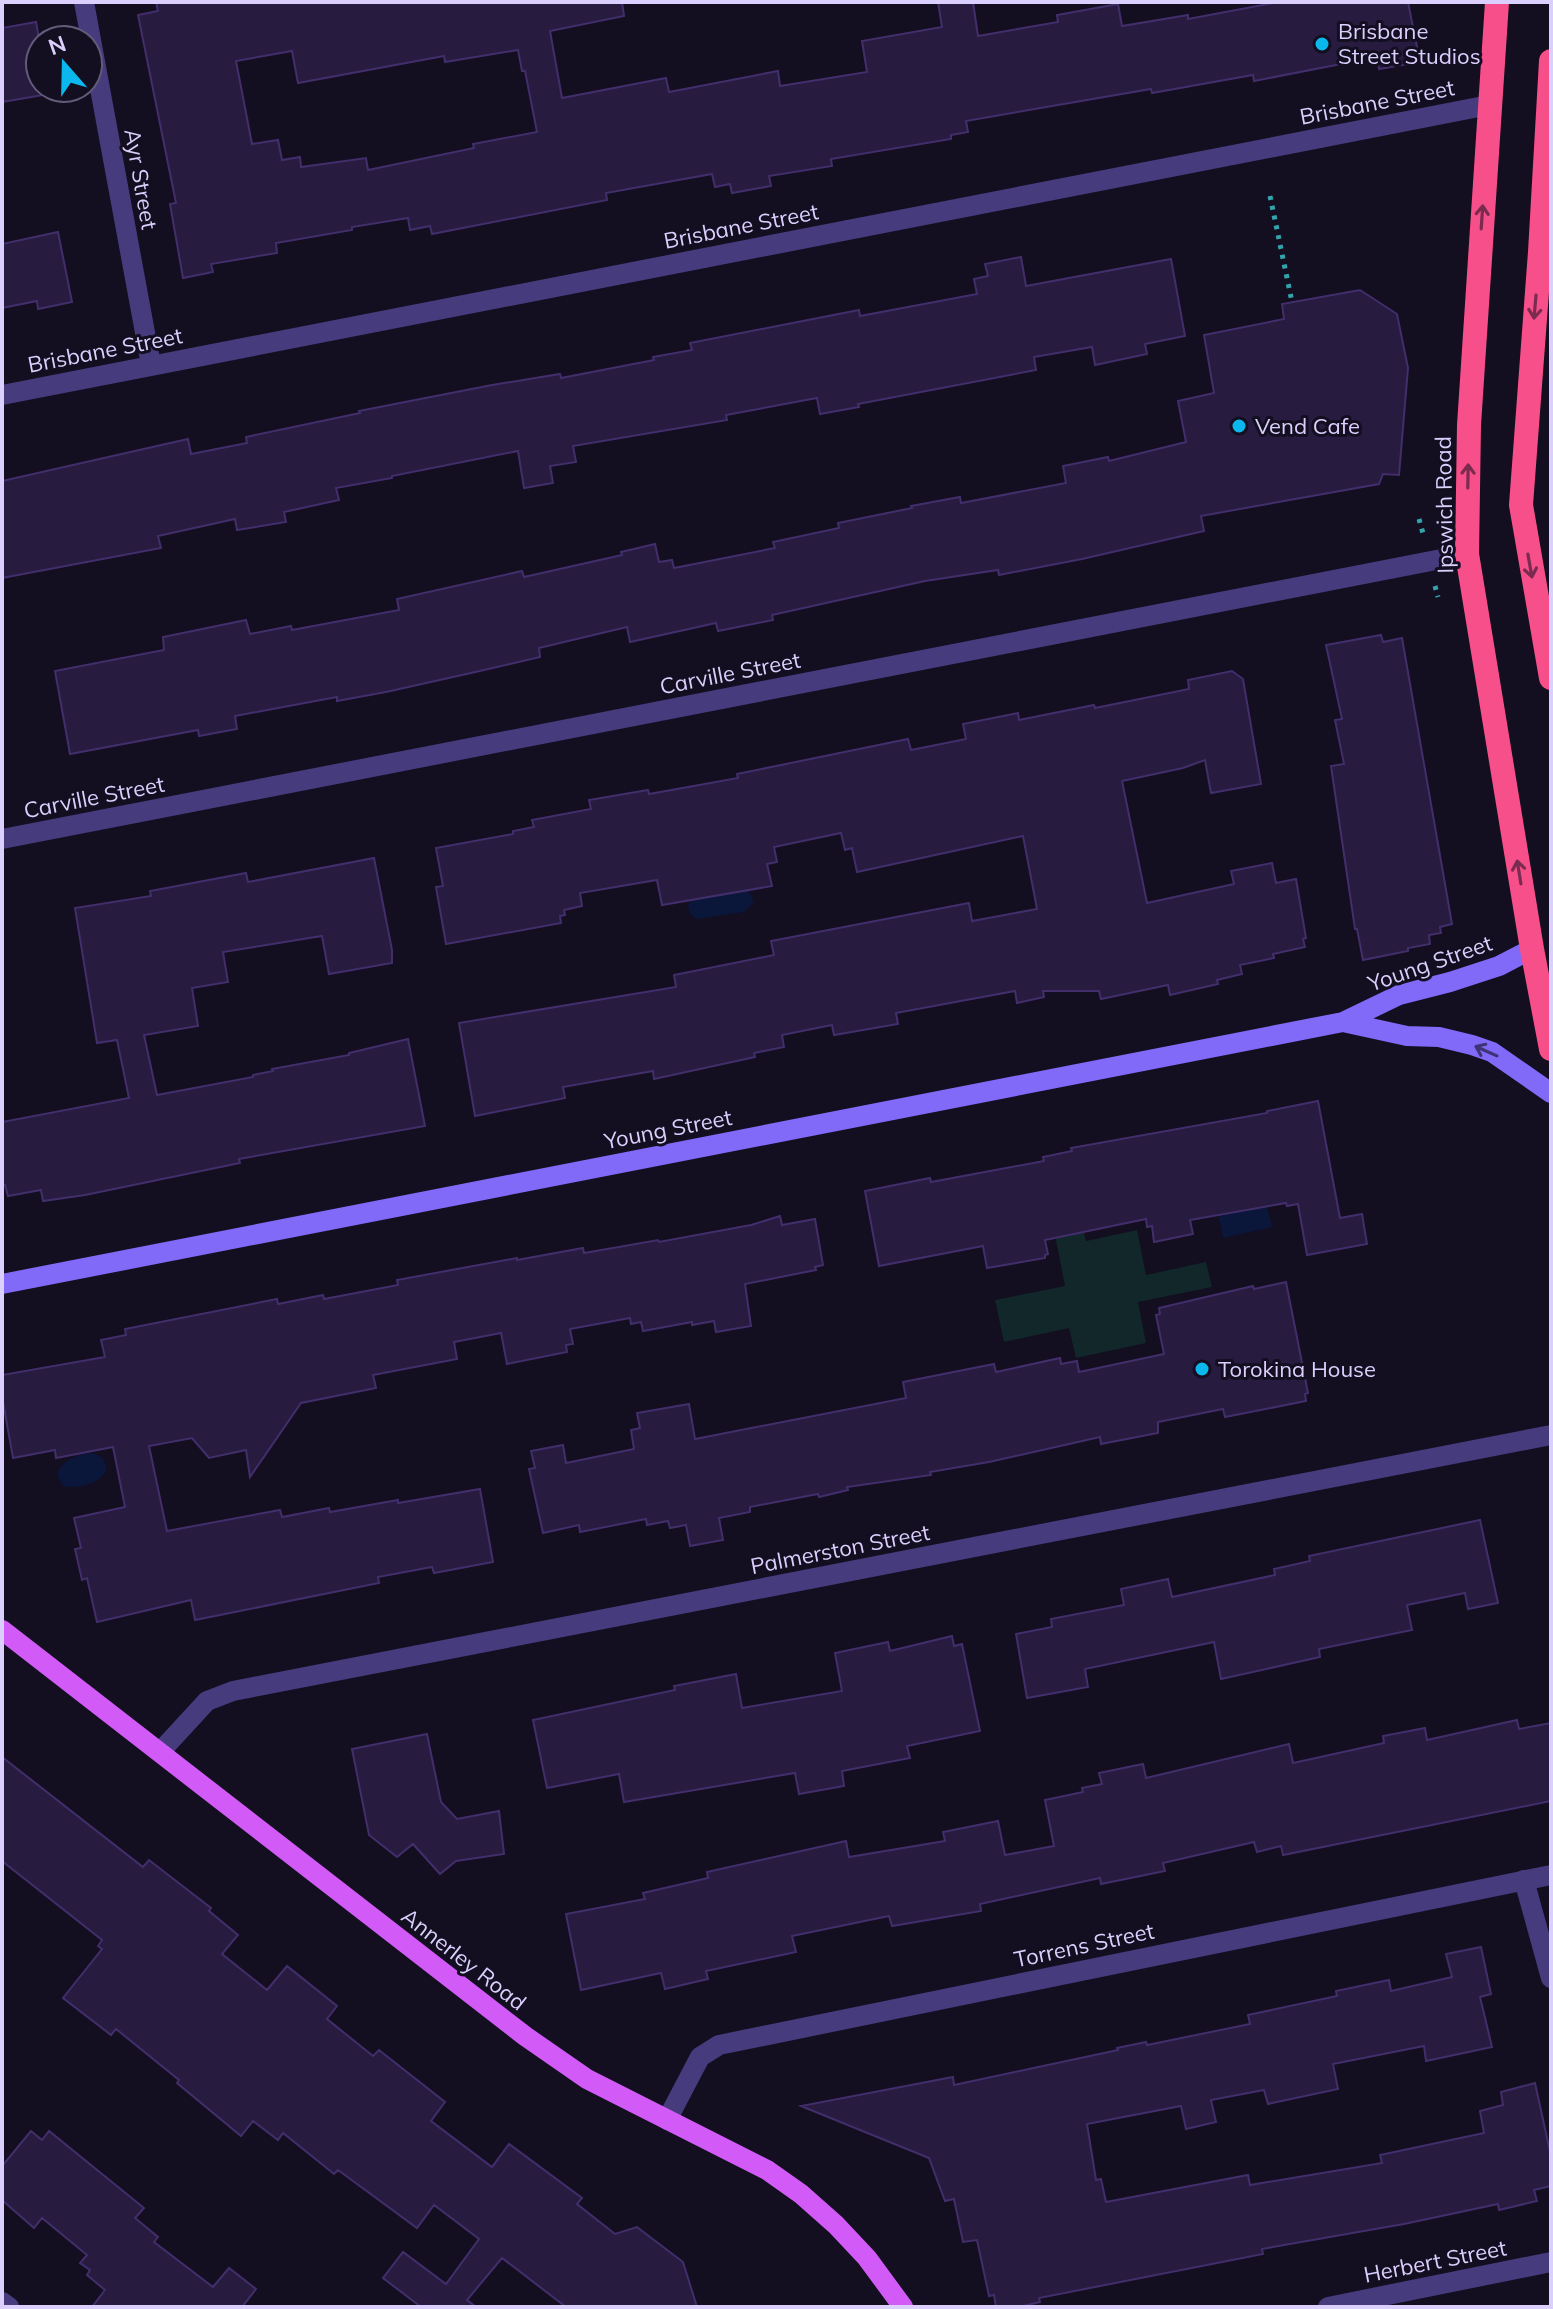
<svg xmlns="http://www.w3.org/2000/svg" width="1553" height="2309" font-family="Mulish,sans-serif">
	<style>
		.green { fill: #112729 }
		.water { fill: #0b163b }
		.building { fill: #271b40; stroke: #422e6b; stroke-width: 2; fill-rule: evenodd }
		.lines { fill: none; stroke-linecap: round; stroke-linejoin: round }
		.path { stroke: #33a4ac; stroke-width: 5; stroke-dasharray: 4 6; stroke-linecap: butt }
		.lane { stroke: #463b7d; stroke-width: 20 }
		.street { stroke: #463b7d; stroke-width: 20 }
		.secondary { stroke: #816af8; stroke-width: 20 }
		.primary { stroke: #d25bf8; stroke-width: 20 }
		.highway { stroke: #f74f8a; stroke-width: 24 }
		.oneway { stroke: #7a2b50 }
		.oneway2 { stroke: #3f3376 }
		.poi-dot { fill: #0bb8ed; stroke: #130e20; stroke-width: 3 }
		.labels { text-anchor: middle; dominant-baseline: central; stroke-width: 6; stroke-linejoin: round; paint-order: stroke }
		.poi-label { font-size: 22px; fill: #dacffd; stroke: #130e20; text-anchor: start }
		.street-label { font-size: 22px; fill: #dacffd; stroke: #130e20 }
	</style>
	<rect width="100%" height="100%" fill="#130e20"/>
	<path class="green" d="M1082 1224 1086 1241 1137 1230 1146 1275 1206 1262 1212 1287 1138 1302 1146 1343 1076 1358 1069 1328 1004 1342 995 1300 1065 1286 1054 1230Z"/>
	<path class="water" d="M748 889 754 902 744 912 697 919 690 914 688 905 691 899Z
		M1266 1202 1272 1227 1223 1238 1218 1214Z
		M92 1453C103 1456 107 1461 106 1472 96 1485 78 1489 63 1486L57 1475C62 1460 77 1454 92 1453Z"/>
	<path class="building" d="M156 2H622L624 16 550 31 562 98 666 78 669 92 778 71 780 86 867 72 862 41 942 27 938 2H973L978 36 1058 22 1057 15 1118 4 1122 26 1188 15V19L1279 2H1408L1420 62 1379 69 1377 57 1254 81 1253 75 1152 93 1151 89 966 121 968 132 951 135V139L831 159 832 166 769 176 771 186 732 193 730 184 715 187 712 174 606 193 607 200 432 234 430 226 410 230 408 218 352 227V230L276 243 277 253 211 264 213 272 183 278 170 204 176 203 138 15 158 11ZM518 50 522 71H525L537 132 473 144 474 148 368 170 366 158 301 167 300 157 282 160 278 140 252 144 236 61 292 51 298 83 444 56 445 62Z
		M36 22 40 44V88H48L49 94 2 102V28Z
		M58 232 72 302 38 309 37 301 2 308V244Z
		M1021 257 1026 286 1171 259 1185 336 1145 344 1147 354 1095 365 1092 347 1034 357 1036 370 858 404 859 407 820 414 817 398 726 415 727 420 573 446 576 462 550 466 553 483 524 488 518 451 392 476V478L336 488 339 500 284 512 286 522 237 530 235 519 158 536 161 548 2 578V481L188 439 191 454 247 443 246 437 360 413 359 411 492 385 560 374 561 378 654 360 653 357 692 350 690 343 859 310 860 316 977 294 974 279 988 276 985 264Z
		M1360 290 1397 314 1408 368 1399 475 1383 474 1379 484 1201 516 1204 531 1082 559 999 575 998 570 925 581 772 615 773 620 718 631 716 623 630 642 627 627 539 648 540 657 471 673 386 692 337 701V697L235 716 237 729 199 736 198 730 70 754 55 671 164 650 163 637 246 620 250 634 291 626 292 630 399 610 397 599 522 571 524 577 622 555 621 552 655 544 659 562 672 560 674 568 775 548 773 542 839 528 838 523 912 508 911 506 960 497 961 503 1066 483 1063 466 1108 457 1109 461 1186 442 1178 401 1214 393 1204 335 1284 319 1282 304Z
		M1381 635 1383 642 1402 638 1452 924 1440 927 1441 933 1429 935 1430 944 1408 948V951L1363 960 1357 929H1355L1331 766 1344 764 1335 720 1342 719 1326 645Z
		M1232 671 1243 679 1261 784 1211 793 1205 760 1183 768 1122 781 1147 903 1234 884 1231 871 1272 863 1276 883 1296 879 1306 938 1303 939 1305 947 1273 954 1274 958 1240 965 1242 974 1217 980 1218 984 1170 995 1168 985 1101 999 1099 991H1043L1044 997 1017 1003 1015 991 896 1013 898 1024 834 1035 832 1025 782 1035 784 1047 754 1053 755 1057 654 1079 653 1071 563 1087 565 1098 475 1116 459 1023 676 987 674 975 774 955 771 941 969 903 972 921 1037 909 1023 836 857 872 852 848 845 850 841 833 774 847 777 862 767 864 772 886 662 905 657 880 580 893 582 906 564 910 565 915 560 916 561 923 446 944 436 887 443 886 436 848 513 834V831L534 827 532 820 591 809 589 800 648 790 649 794 738 778 737 774 908 739 911 750 966 739 963 724 1018 713 1019 720 1094 705 1095 708 1189 689 1188 680Z
		M374 858 392 950V963L329 974 322 936 223 952 228 982 192 988 198 1026 144 1035 157 1095 253 1077V1075L273 1071 272 1069 349 1055V1053L408 1039 425 1126 239 1159 240 1163 85 1195 43 1201 41 1190 8 1196 5 1185H2V1122L129 1098 117 1040 97 1043 75 908 151 896 150 891 246 873 248 882Z
		M1318 1101 1340 1218 1362 1214 1367 1244 1307 1255 1298 1204 1287 1206 1286 1203 1190 1220 1193 1234 1154 1242 1152 1226 1147 1227 1146 1219 1045 1240 1048 1254 1045 1255V1258L987 1268 983 1246 879 1266 865 1191 930 1178 931 1182 1044 1161 1043 1157 1072 1151 1071 1148 1267 1113V1111Z
		M780 1216 782 1225 815 1219 823 1265 815 1267 816 1270 745 1284 751 1326 716 1332 714 1321 692 1325V1322L643 1331 641 1322 631 1324 630 1318 570 1329 573 1344 566 1345 567 1352 507 1364 501 1333 454 1342 457 1359 373 1375 376 1388 301 1403 250 1477 246 1450 209 1458 192 1438 149 1446 167 1531 280 1510 282 1517 329 1508 330 1512 398 1500V1503L480 1489 493 1562 434 1573 432 1567 378 1577 379 1583 195 1620 191 1600 97 1622 87 1578 82 1580 75 1549 81 1548 74 1518 125 1507 113 1447 56 1458 55 1450 13 1458 2 1396V1375L105 1357 101 1340 126 1335 125 1329 277 1299 278 1304 323 1295 324 1299 398 1285 397 1280 517 1258V1260L583 1248 584 1253 658 1240 659 1242 751 1225Z
		M1286 1282 1308 1393 1305 1394 1306 1401 1225 1417 1223 1409 1158 1422V1433L1101 1444 1100 1437 989 1462 930 1472 931 1475 847 1487 848 1490 819 1497 818 1494 750 1507V1512L719 1518 723 1540 690 1546 686 1525 670 1528 668 1521 647 1525 646 1519 580 1532 579 1525 543 1533 529 1469 535 1468 531 1451 563 1445 566 1463 634 1449 631 1430 640 1428 637 1413 689 1404 695 1439 906 1398 903 1382 994 1364 996 1372 1060 1358 1061 1364 1077 1361 1079 1372 1164 1354 1156 1315 1160 1314 1159 1308 1253 1286 1254 1289Z
		M1480 1520 1498 1603 1468 1609 1465 1593 1407 1605 1412 1630 1319 1649 1320 1657 1221 1679 1214 1642 1085 1669 1088 1687 1027 1698 1016 1634 1052 1627 1051 1619 1124 1605 1121 1589 1168 1579 1172 1597 1275 1575 1274 1569 1310 1561 1309 1556Z
		M952 1636 954 1646 962 1644 980 1731 907 1746 910 1758 842 1771 844 1786 799 1794 795 1773 624 1802 619 1774 547 1788 533 1720 675 1690 674 1686 736 1674 742 1708 842 1691 835 1653 888 1642 890 1651Z
		M1517 1720 1519 1729 1551 1723V1801L1283 1855 1281 1846 1257 1852 1254 1842 1163 1863 1165 1871 1101 1884 1100 1878 980 1904 981 1911 892 1926 889 1916 792 1936 796 1952 706 1971 708 1979 665 1989 661 1973 581 1990 566 1914 645 1899 643 1893 708 1878 707 1872 846 1841 849 1857 945 1841 943 1832 998 1821 1005 1855 1054 1846 1045 1800 1083 1792 1082 1788 1102 1784 1099 1773 1143 1764 1146 1778 1289 1744 1293 1763 1384 1743 1383 1736 1425 1728 1427 1740Z
		M427 1734 441 1802 457 1819 499 1811 504 1854 456 1861 440 1874 413 1844 397 1857 369 1835 352 1749Z
		M2 1757 143 1867 149 1860 211 1908 209 1911 238 1935 222 1954 267 1990 287 1966 337 2006 327 2019 373 2056 379 2050 445 2102 431 2121 492 2167 509 2144 582 2198 577 2204 615 2234 637 2227 683 2262 697 2307H566L502 2258 467 2300 476 2307H421L383 2278 403 2252 446 2284 479 2239 434 2205 417 2228 338 2170 334 2174 283 2133 278 2140 253 2121 241 2136 177 2083 179 2080 116 2029 111 2035 63 1998 102 1949 98 1946 102 1940 2 1861Z
		M1481 1947 1491 1994 1480 1997 1492 2047 1426 2061 1424 2046 1333 2064 1338 2089 1268 2104 1264 2090 1211 2100 1216 2122 1186 2129 1181 2106 1087 2124 1096 2180 1101 2179 1106 2202 1248 2175 1250 2185 1382 2163 1380 2155 1484 2133 1480 2111 1503 2105 1501 2092 1535 2083 1551 2156V2186L1534 2190 1537 2201 1499 2210 1498 2204 1404 2224 1262 2249 1263 2254 1039 2298 1040 2302 1019 2307H996L994 2295 989 2296 977 2240 963 2242 954 2199 945 2201 929 2158 801 2106 953 2077 954 2085 1118 2050 1117 2048 1146 2042 1147 2045 1250 2024 1248 2015 1337 1996 1336 1991 1389 1980 1391 1991 1452 1977 1446 1954Z
		M31 2131 42 2140 49 2131 144 2208 135 2218 158 2237 154 2242 213 2287 229 2268 256 2289 242 2307H92L105 2290 87 2275 90 2270 80 2263 87 2255 42 2218 34 2228 2 2200V2166Z"/>
	<g class="lines">
		<path class="path" d="M1270 196 1292 302
			M1419 519 1424 537
			M1435 586 1438 597"/>
		<path class="lane" d="M1524 1880 1551 1978"/>
		<path class="street" d="M84 2 151 365
			M2 395 1489 105
			M2 839 1467 554
			M160 1752 207 1701 233 1691 1551 1435
			M667 2120 700 2057 719 2045 1551 1875
			M2 2302 9 2307
			M1328 2307 1551 2262"/>
		<path class="secondary" d="M1343 1022 1407 1036 1439 1037 1472 1045 1492 1052 1551 1093
			M2 1284 1343 1022 1399 995 1450 982 1499 966 1532 949"/>
		<path class="primary" d="M2 1630 525 2036 587 2079 767 2170 801 2194 836 2225 867 2258 903 2307"/>
		<path class="highway" d="M1497 2 1469 425 1467 554 1532 949 1551 1049
			M1551 61 1540 252 1521 505 1551 678"/>
	</g>
	<defs><path id="oneway-shaft" d="M-6 0H5M1.5-3L5.5 0L1.5 3" fill="none" stroke-width="1.6" stroke-linecap="round" stroke-linejoin="round" transform="scale(2)"/></defs>
	<g class="oneway">
		<use href="#oneway-shaft" transform="translate(1482 217) rotate(-86)"/>
		<use href="#oneway-shaft" transform="translate(1535 307) rotate(95)"/>
		<use href="#oneway-shaft" transform="translate(1468 476) rotate(-89)"/>
		<use href="#oneway-shaft" transform="translate(1530 566) rotate(80)"/>
		<use href="#oneway-shaft" transform="translate(1519 872) rotate(-99)"/>
	</g>
	<use class="oneway2" href="#oneway-shaft" transform="translate(1486 1051) rotate(-156)"/>
	<g class="poi-dot">
		<circle cx="1322" cy="44" r="8"/>
		<circle cx="1239" cy="426" r="8"/>
		<circle cx="1202" cy="1369" r="8"/>
	</g>
	<g class="labels">
		<g class="poi-label">
			<text x="1338" y="31">Brisbane<tspan x="1338" dy="25">Street Studios</tspan></text>
			<text x="1255" y="426">Vend Cafe</text>
			<text x="1218" y="1369">Torokina House</text>
		</g>
		<g class="street-label">
			<text transform="translate(1377 102) rotate(-11)">Brisbane Street</text>
			<text transform="translate(141 179) rotate(80)">Ayr Street</text>
			<text transform="translate(741 226) rotate(-11)">Brisbane Street</text>
			<text transform="translate(105 350) rotate(-11)">Brisbane Street</text>
			<text transform="translate(1444 505) rotate(-91)">Ipswich Road</text>
			<text transform="translate(730 673) rotate(-11)">Carville Street</text>
			<text transform="translate(94 797) rotate(-11)">Carville Street</text>
			<text transform="translate(1430 963) rotate(-19)">Young Street</text>
			<text transform="translate(668 1129) rotate(-11)">Young Street</text>
			<text transform="translate(840 1549) rotate(-11)">Palmerston Street</text>
			<text transform="translate(1084 1945) rotate(-12)">Torrens Street</text>
			<text transform="translate(464 1959) rotate(38)">Annerley Road</text>
			<text transform="translate(1435 2261) rotate(-11)">Herbert Street</text>
		</g>
	</g>
	<rect width="1553" height="2309" fill="none" stroke="#dacffd" stroke-width="8"/>
	<g transform="translate(64 64) rotate(340)"><circle r="38" fill="#130e20" stroke="#635b78" stroke-width="2"/>
	<path d="M0-6L14 30L0 20L-14 30Z" fill="#0bb8ed"/>
	<text y="-12" font-size="22" font-weight="bold" text-anchor="middle" fill="#dacffd">N</text>
	</g>
</svg>
